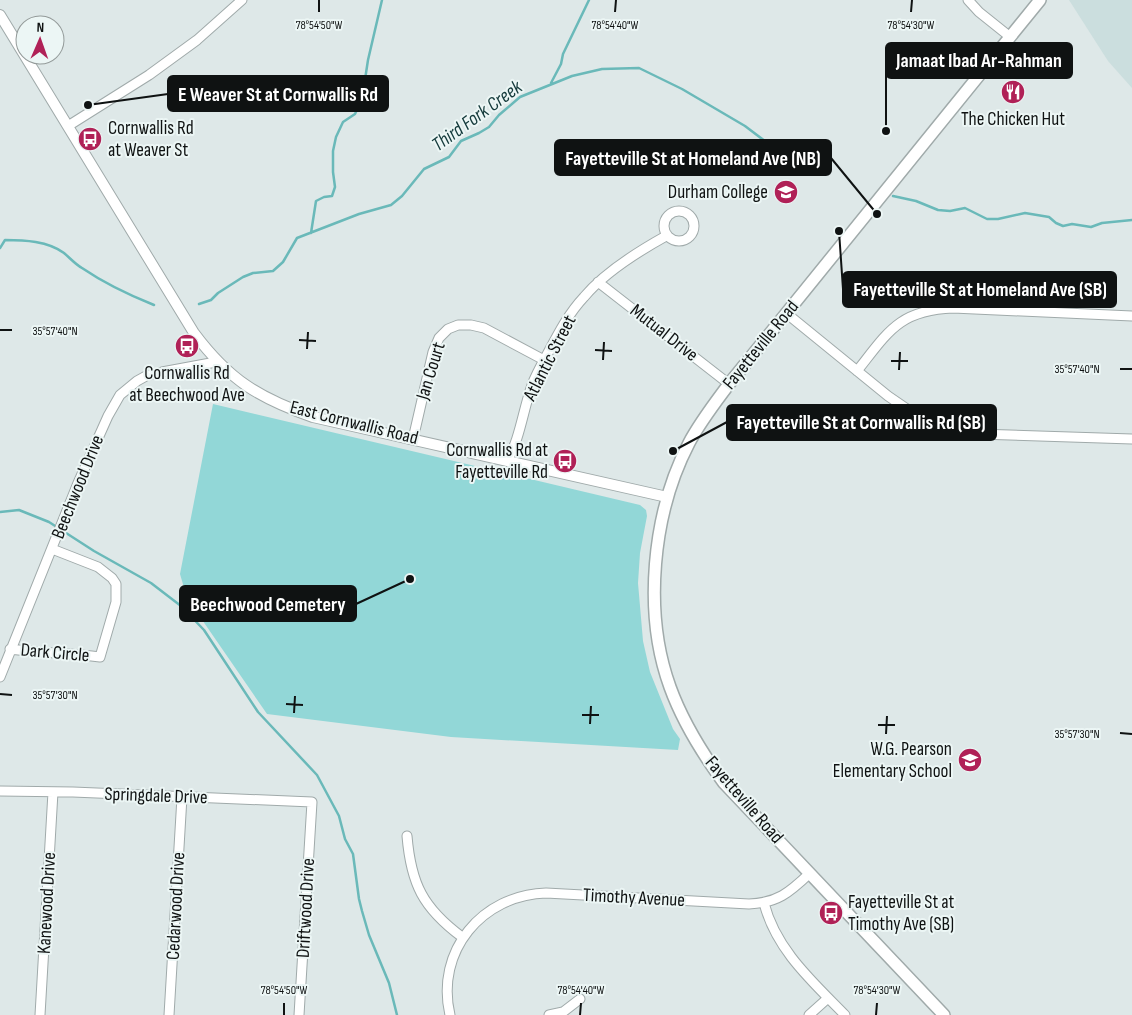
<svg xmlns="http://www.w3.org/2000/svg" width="1132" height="1015" font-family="'Sofia Sans Condensed',sans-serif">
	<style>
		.built { fill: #cbdede }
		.green { fill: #92d7d7 }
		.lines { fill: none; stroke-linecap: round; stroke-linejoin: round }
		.stream { stroke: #6ab9b9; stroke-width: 2.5 }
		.minor-casing { stroke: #a0aaaa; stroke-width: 11 }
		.tertiary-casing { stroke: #a0aaaa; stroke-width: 12 }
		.secondary-casing { stroke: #a0aaaa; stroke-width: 14 }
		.minor { stroke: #fff; stroke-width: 9 }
		.tertiary { stroke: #fff; stroke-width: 10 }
		.secondary { stroke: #fff; stroke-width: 11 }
		.ticks { fill: none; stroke: #0f1212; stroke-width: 2 }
		.labels { text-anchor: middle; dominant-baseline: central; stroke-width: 4; stroke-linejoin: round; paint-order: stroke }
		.poi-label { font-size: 19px; fill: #0f1212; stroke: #ecf6f5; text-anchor: end }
		.street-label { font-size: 19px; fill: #0f1212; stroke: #ecf6f5 }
		.water-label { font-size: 20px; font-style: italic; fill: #143a3b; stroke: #ecf6f5 }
		.ticks-label { font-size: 12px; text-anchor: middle; fill: #0f1212; stroke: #ecf6f5; stroke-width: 4; stroke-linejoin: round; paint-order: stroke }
		.leader { fill: none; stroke: #0f1212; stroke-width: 2 }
		.callout-dot { fill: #0f1212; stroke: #ecf6f5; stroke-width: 2 }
		.callout { fill: #0f1212; stroke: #0f1212; stroke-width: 2 }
		.callout-label { font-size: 20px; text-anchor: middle; font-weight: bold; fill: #fff }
	</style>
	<rect width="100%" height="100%" fill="#dee8e8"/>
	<path class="built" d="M1069 0H1132V88L1108 61Z"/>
	<path class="green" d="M213 404 640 505 646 510 647 516 640 553 638 583 643 641 650 672 673 729 680 739 678 750 451 737 267 714 187 598 180 574Z"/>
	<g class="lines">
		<path class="stream" d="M551 83 561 64 563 54 589 0
			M893 196 916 201 938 210 950 211 965 208 987 219H998L1025 213 1049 217 1056 223 1063 226 1072 224 1091 227 1102 223 1132 220
			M311 233 316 201 324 197 332 196 335 187 333 172V151L336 137 343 122 355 114 362 99 368 60 382 0
			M0 248 5 240C24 240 48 241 64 253 70 258 75 264 82 268 104 283 129 295 154 305
			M199 304 211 300 218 293 243 277 253 273 273 271 283 262 297 238 359 214 391 205 402 196 424 169 449 157 461 141 479 133 489 127 499 115 520 97 572 76 602 69 639 68 682 89 745 126 790 160
			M0 512 19 510 49 522 94 551 151 583 181 606 204 630 258 712 317 775 339 816 345 839 353 854 359 899 362 911 369 935 389 983 397 1015"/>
		<g class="minor-casing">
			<path id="minor" d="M968 0 979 12 1009 36
				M68 126 149 75 197 40 242 0
				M664 226a15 15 0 1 1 30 0a15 15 0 1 1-30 0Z
				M598 282 729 384
				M786 313 888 396 923 420 940 427 959 432 977 434 1132 439
				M857 371C888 332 899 310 953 308L1132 316
				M413 439 433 352 439 338 448 329 458 325H471L484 328 544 360
				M507 461C520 439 523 410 532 385 536 374 543 362 549 351 559 332 569 313 584 297 604 273 639 251 666 236
				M10 649C40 653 70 653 100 657L116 602V584L112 578 98 567 52 549
				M0 677 78 483 108 416 120 395 137 381 146 376 162 372 216 362
				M0 791 73 792 312 802 299 1015
				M407 836C411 884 423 908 462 937
				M764 903C776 950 813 982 845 1015
				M40 1015 53 792
				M169 1015 182 797
				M450 1015C435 951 482 895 546 893L749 904C777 903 789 893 810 873
				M549 1015 563 1012 580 999
				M809 1015 828 998"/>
		</g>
		<g class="tertiary-casing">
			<path id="tertiary" d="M0 15 194 333C229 380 259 398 313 417L667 497"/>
		</g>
		<g class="secondary-casing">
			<path id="secondary" d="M944 1015 724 783C702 753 683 723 670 687 643 613 652 514 689 443 700 422 715 403 729 384L1040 0"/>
		</g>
		<use href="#minor" class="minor"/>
		<use href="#tertiary" class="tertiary"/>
		<use href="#secondary" class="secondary"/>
	</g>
	<path class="ticks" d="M319 12V0M615 12 616 0M911 12 912 0M0 330H12M299 340 316 341M307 349 308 332M595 350 612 351M603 360 604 342M891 361H908M1120 369H1132M899 370 900 352M0 694 12 695M286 704 303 705M294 713 295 696M582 715H599M590 724 591 706M878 725H895M1120 733 1132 734M886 734 887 716M284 1015V1003M580 1015 581 1003M876 1015 877 1003"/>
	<defs>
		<g id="restaurant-disc" transform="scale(1.25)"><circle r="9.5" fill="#b02157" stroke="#ecf6f5"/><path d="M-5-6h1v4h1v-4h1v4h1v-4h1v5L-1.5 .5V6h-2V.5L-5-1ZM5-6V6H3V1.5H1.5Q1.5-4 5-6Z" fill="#fff"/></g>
		<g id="bus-disc" transform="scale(1.25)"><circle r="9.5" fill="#b02157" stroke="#ecf6f5"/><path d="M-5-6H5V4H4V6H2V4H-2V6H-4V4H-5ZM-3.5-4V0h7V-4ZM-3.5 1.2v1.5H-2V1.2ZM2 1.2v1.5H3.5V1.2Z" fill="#fff"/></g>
		<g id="school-disc" transform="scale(1.25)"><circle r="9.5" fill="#b02157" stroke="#ecf6f5"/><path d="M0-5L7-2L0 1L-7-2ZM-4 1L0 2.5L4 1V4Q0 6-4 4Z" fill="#fff"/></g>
	</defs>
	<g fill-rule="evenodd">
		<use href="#restaurant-disc" x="1013" y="92"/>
		<use href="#bus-disc" x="90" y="139"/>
		<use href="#school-disc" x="786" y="192"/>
		<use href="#bus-disc" x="187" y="346"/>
		<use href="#bus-disc" x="565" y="461"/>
		<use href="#school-disc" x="970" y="760"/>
		<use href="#bus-disc" x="831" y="913"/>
	</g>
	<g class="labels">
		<g class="poi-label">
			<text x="1013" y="119" text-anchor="middle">The Chicken Hut</text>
			<text x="108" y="128" text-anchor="start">Cornwallis Rd<tspan x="108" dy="22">at Weaver St</tspan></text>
			<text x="768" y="192">Durham College</text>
			<text x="187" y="373" text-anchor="middle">Cornwallis Rd<tspan x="187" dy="22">at Beechwood Ave</tspan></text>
			<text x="548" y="450">Cornwallis Rd at<tspan x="548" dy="22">Fayetteville Rd</tspan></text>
			<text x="952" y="749">W.G. Pearson<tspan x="952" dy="22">Elementary School</tspan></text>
			<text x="848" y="902" text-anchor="start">Fayetteville St at<tspan x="848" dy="22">Timothy Ave (SB)</tspan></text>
		</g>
		<g class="street-label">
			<text transform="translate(664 333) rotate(38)">Mutual Drive</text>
			<text transform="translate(761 345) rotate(-51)">Fayetteville Road</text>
			<text transform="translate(550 358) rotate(-63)">Atlantic Street</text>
			<text transform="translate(431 371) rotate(-73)">Jan Court</text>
			<text transform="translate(354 423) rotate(14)">East Cornwallis Road</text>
			<text transform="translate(78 487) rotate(-68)">Beechwood Drive</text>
			<text transform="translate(55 653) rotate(5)">Dark Circle</text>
			<text transform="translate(156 796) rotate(2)">Springdale Drive</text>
			<text transform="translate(744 800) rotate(49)">Fayetteville Road</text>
			<text transform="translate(634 898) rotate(3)">Timothy Avenue</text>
			<text transform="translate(47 903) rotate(-87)">Kanewood Drive</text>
			<text transform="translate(176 906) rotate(-87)">Cedarwood Drive</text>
			<text transform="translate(306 908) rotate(-87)">Driftwood Drive</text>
		</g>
		<g class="water-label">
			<text transform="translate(477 116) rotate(-36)">Third Fork Creek</text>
		</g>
	</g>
	<g class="ticks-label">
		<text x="319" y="29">78°54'50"W</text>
		<text x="615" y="29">78°54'40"W</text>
		<text x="911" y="29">78°54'30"W</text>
		<text x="55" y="335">35°57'40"N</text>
		<text x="1077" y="373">35°57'40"N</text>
		<text x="55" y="699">35°57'30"N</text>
		<text x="1077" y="738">35°57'30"N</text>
		<text x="284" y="994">78°54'50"W</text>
		<text x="581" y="994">78°54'40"W</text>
		<text x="877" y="994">78°54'30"W</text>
	</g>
	<path class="leader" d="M886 131L886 60M88 105L168 94M877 214L831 158M839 231L843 289M673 451L727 422M410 579L356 604"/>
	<g class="callout-dot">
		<circle cx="886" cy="131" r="5"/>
		<circle cx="88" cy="105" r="5"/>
		<circle cx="877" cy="214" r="5"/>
		<circle cx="839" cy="231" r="5"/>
		<circle cx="673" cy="451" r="5"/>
		<circle cx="410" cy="579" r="5"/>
	</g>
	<g class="callout">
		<rect x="886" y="43" width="186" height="35" rx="5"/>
		<rect x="168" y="76" width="220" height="35" rx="5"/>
		<rect x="555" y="140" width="276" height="35" rx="5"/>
		<rect x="843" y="272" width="273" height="35" rx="5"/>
		<rect x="727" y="405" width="269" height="35" rx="5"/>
		<rect x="180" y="586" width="176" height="35" rx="5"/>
	</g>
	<g class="callout-label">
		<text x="979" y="67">Jamaat Ibad Ar-Rahman</text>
		<text x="278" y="101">E Weaver St at Cornwallis Rd</text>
		<text x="693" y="165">Fayetteville St at Homeland Ave (NB)</text>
		<text x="980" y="296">Fayetteville St at Homeland Ave (SB)</text>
		<text x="861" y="429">Fayetteville St at Cornwallis Rd (SB)</text>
		<text x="268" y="611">Beechwood Cemetery</text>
	</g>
	<g transform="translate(40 40) rotate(2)"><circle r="24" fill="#ecf6f5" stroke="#949b9a"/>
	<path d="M0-4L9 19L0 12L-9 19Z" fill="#b02157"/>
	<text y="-8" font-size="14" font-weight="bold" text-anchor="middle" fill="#0f1212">N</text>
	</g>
</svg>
